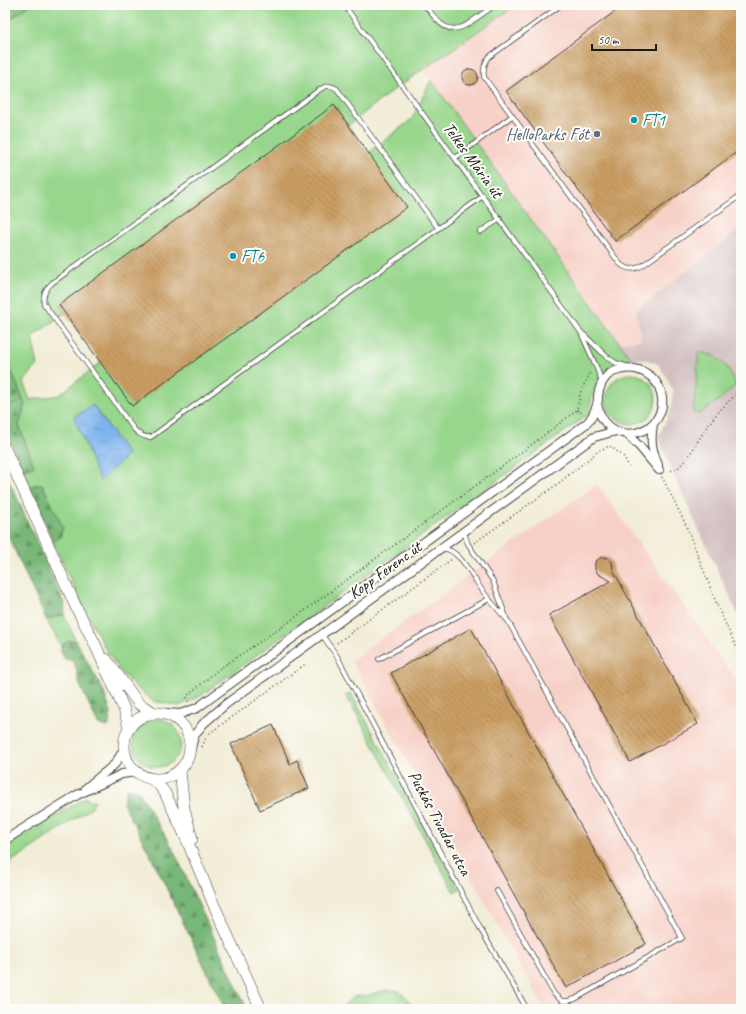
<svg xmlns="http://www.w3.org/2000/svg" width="746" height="1014" font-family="Caveat,sans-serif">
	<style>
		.built { fill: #f7d1c8 }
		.industrial { fill: #d2bfc0 }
		.green { fill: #97d68c; stroke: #5a7954 }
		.forest { fill: url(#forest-firs); stroke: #4a6a4a }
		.water { fill: url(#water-ripples); stroke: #4d6884 }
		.building { fill: url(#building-back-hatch) }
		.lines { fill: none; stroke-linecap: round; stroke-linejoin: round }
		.lane-casing { stroke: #3c3b38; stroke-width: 5.5 }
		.street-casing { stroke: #3c3b38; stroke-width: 10 }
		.secondary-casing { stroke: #3c3b38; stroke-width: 12 }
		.path { stroke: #3c3b38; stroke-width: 1.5; stroke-dasharray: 1 3; stroke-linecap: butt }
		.lane { stroke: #fff; stroke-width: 4 }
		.street { stroke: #fff; stroke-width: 8 }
		.secondary { stroke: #fff; stroke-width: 11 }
		.culture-dot { fill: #0f9aa8; stroke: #fdfcf7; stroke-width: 1.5 }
		.service-dot { fill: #5c6f8a; stroke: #fdfcf7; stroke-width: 1.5 }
		.labels { text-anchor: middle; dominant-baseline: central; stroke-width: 4; stroke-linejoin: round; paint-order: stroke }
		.culture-label { font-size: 17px; fill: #0d838f; stroke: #fdfcf7; text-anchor: start }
		.service-label { font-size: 17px; fill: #4e5e75; stroke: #fdfcf7; text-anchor: end }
		.street-label { font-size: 17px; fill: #1c1c1c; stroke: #fdfcf7 }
	</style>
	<defs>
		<pattern id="forest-firs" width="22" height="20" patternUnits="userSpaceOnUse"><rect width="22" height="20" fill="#79b778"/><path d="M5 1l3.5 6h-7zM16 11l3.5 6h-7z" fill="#629462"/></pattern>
		<pattern id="water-ripples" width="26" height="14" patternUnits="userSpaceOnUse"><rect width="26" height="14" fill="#7eb4ed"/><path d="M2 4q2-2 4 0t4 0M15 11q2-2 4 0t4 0" fill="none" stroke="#6c9acb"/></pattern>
		<pattern id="building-back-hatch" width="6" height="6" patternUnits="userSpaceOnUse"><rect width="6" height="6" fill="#cb9f65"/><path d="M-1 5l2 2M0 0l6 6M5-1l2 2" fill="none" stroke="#a48152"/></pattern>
	</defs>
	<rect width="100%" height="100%" fill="#fdfcf7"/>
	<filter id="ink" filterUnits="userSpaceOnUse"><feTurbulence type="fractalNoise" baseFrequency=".025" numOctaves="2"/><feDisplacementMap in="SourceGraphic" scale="8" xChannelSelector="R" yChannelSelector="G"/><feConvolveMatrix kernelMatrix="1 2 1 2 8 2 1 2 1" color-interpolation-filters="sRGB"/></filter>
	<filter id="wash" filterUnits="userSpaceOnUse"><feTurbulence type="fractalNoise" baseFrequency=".012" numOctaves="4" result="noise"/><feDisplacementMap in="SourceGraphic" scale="16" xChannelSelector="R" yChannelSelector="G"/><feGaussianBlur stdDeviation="0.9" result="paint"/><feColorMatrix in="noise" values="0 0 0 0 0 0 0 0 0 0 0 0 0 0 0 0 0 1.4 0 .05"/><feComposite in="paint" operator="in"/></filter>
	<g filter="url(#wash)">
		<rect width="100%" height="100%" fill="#f2edd7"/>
		<path class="built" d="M377 5H741V228L636 311 641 340 620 343Z
			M597 484 741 687V1009H544L351 660Z"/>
		<path class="industrial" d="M741 228V621L675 478 658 437 670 412 673 391 666 376 658 364 644 359H631L620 343 641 340 636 311Z"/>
		<path class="green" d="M29 5H516L392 91 239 211 190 221 32 337 38 365 23 382 30 400 59 395 412 119 431 80 631 359C623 361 615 364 608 368 595 377 591 399 589 414L199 697 179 706 153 701 133 685 122 673 106 650 77 594 53 542 60 537 42 484 30 486 23 469 34 466 19 425 25 404 5 356V24Z
			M699 352 715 356 727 367 736 385 719 400 699 414 693 412C697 393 696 372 699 352Z
			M606 399a25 25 0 1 1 50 0a25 25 0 1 1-50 0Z
			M64 615 76 641H68L61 646 46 619Z
			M351 693 459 889 454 892 346 695Z
			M133 743a24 24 0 1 1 48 0a24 24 0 1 1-48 0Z
			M85 798 95 801 91 808 5 866V847Z
			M386 990 400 991 409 1001 408 1008 339 1009 355 996H366Z"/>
		<path class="forest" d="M5 5H29L5 24Z
			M5 356 25 404 19 426 34 466 23 469 5 433Z
			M5 471 65 606 64 615 46 619 5 529Z
			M42 484 63 527 60 537 53 542 30 486Z
			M68 641H76L103 690 111 713 108 727 98 724 79 683 76 667 72 660 65 659 61 652V646Z
			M127 788 138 790 173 849 247 1009H225L154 862 123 803Z"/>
		<path class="water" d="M93 405 128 455 100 481 74 417Z"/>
		<g id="blocks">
			<path class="building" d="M624 5H741V149L615 241 506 91Z
				M462 77a8 8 0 1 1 16 0a8 8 0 1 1-16 0Z
				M334 105 407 207 132 406 59 305Z
				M602 557 608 558 612 562 613 570 698 724 630 762 549 615 611 581 598 574 595 569V562L600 558Z
				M471 628 646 944 566 988 391 673Z
				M273 725 290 764 297 760 309 788 260 810 231 744Z"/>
		</g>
	</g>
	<g filter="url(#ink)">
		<use href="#blocks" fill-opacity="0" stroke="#3c3b38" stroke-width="1"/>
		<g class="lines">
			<g class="lane-casing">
				<path id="lane" d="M344 5 580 331 607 357 616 363 629 367
					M425 5C437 21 447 37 468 24L495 5
					M561 5 489 57C484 63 483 69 484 77L620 264C627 270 635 270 643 265L741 195
					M455 158 512 116
					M438 228 337 89C330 84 325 86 319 90L52 283C46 288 42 296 44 304L133 428C138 434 143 438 151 437L483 196
					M480 232 500 219
					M581 333 596 366 602 382
					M464 532 468 544 493 581 506 617
					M443 549C458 547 474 579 482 590 490 601 499 611 508 621L682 938 575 999 568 1001H562L554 994 497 891
					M322 635 337 656 481 930 527 1009
					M379 659 489 599"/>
			</g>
			<g class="street-casing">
				<path id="street" d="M653 424C650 442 652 449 658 465
					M627 434 640 447 659 470
					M166 713 180 714 197 708 587 423C591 419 595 411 597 405 598 402 598 399 598 396 599 389 602 381 607 376 614 369 629 367 639 370 648 373 655 379 659 387 676 426 621 453 601 416 599 413 598 408 597 404
					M190 752 194 736 203 724 226 704 594 437 616 431
					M86 788 115 764 123 751
					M5 840 77 795 122 774 136 772"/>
			</g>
			<g class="secondary-casing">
				<path id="secondary" d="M5 449 76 607 94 642 124 709 129 728
					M106 659 139 704 153 712
					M124 746a33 33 0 1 1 66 0a33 33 0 1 1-66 0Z
					M180 771 184 808 192 839
					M151 779 159 785 165 793 183 831 213 903 261 1009"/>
			</g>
			<path class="path" d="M5 406 21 400
				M577 410 584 414
				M667 471C670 471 673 470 676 469 689 460 699 437 709 424 718 411 729 401 741 390
				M662 477 686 525 719 610 741 657
				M474 543 555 486 600 450 610 446 624 457 629 467
				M337 643 452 559
				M188 702 187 696 219 669 282 627 530 446 577 410 580 393 591 371
				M202 747 207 735 307 663"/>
			<use href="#lane" class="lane"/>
			<use href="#street" class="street"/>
			<use href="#secondary" class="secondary"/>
		</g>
	</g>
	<g class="culture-dot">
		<circle cx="634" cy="120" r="4"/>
		<circle cx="233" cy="256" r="4"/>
	</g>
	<circle class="service-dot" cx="597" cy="134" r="4"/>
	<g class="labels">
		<g class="culture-label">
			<text x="642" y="120">FT1</text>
			<text x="241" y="256">FT6</text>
		</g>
		<g class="service-label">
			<text x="589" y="134">HelloParks Fót</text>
		</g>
		<g class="street-label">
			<text transform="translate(473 160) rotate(54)">Telkes Mária út</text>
			<text transform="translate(385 570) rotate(-36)">Kopp Ferenc út</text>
			<text transform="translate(440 823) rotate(62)">Puskás Tivadar utca</text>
		</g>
	</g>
	<rect width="746" height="1014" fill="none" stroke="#fdfcf7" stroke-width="20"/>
	<path d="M592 44v6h64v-6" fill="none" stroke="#1c1c1c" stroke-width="2"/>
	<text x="598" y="44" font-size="12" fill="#1c1c1c" stroke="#fdfcf7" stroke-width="3" paint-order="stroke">50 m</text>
</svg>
